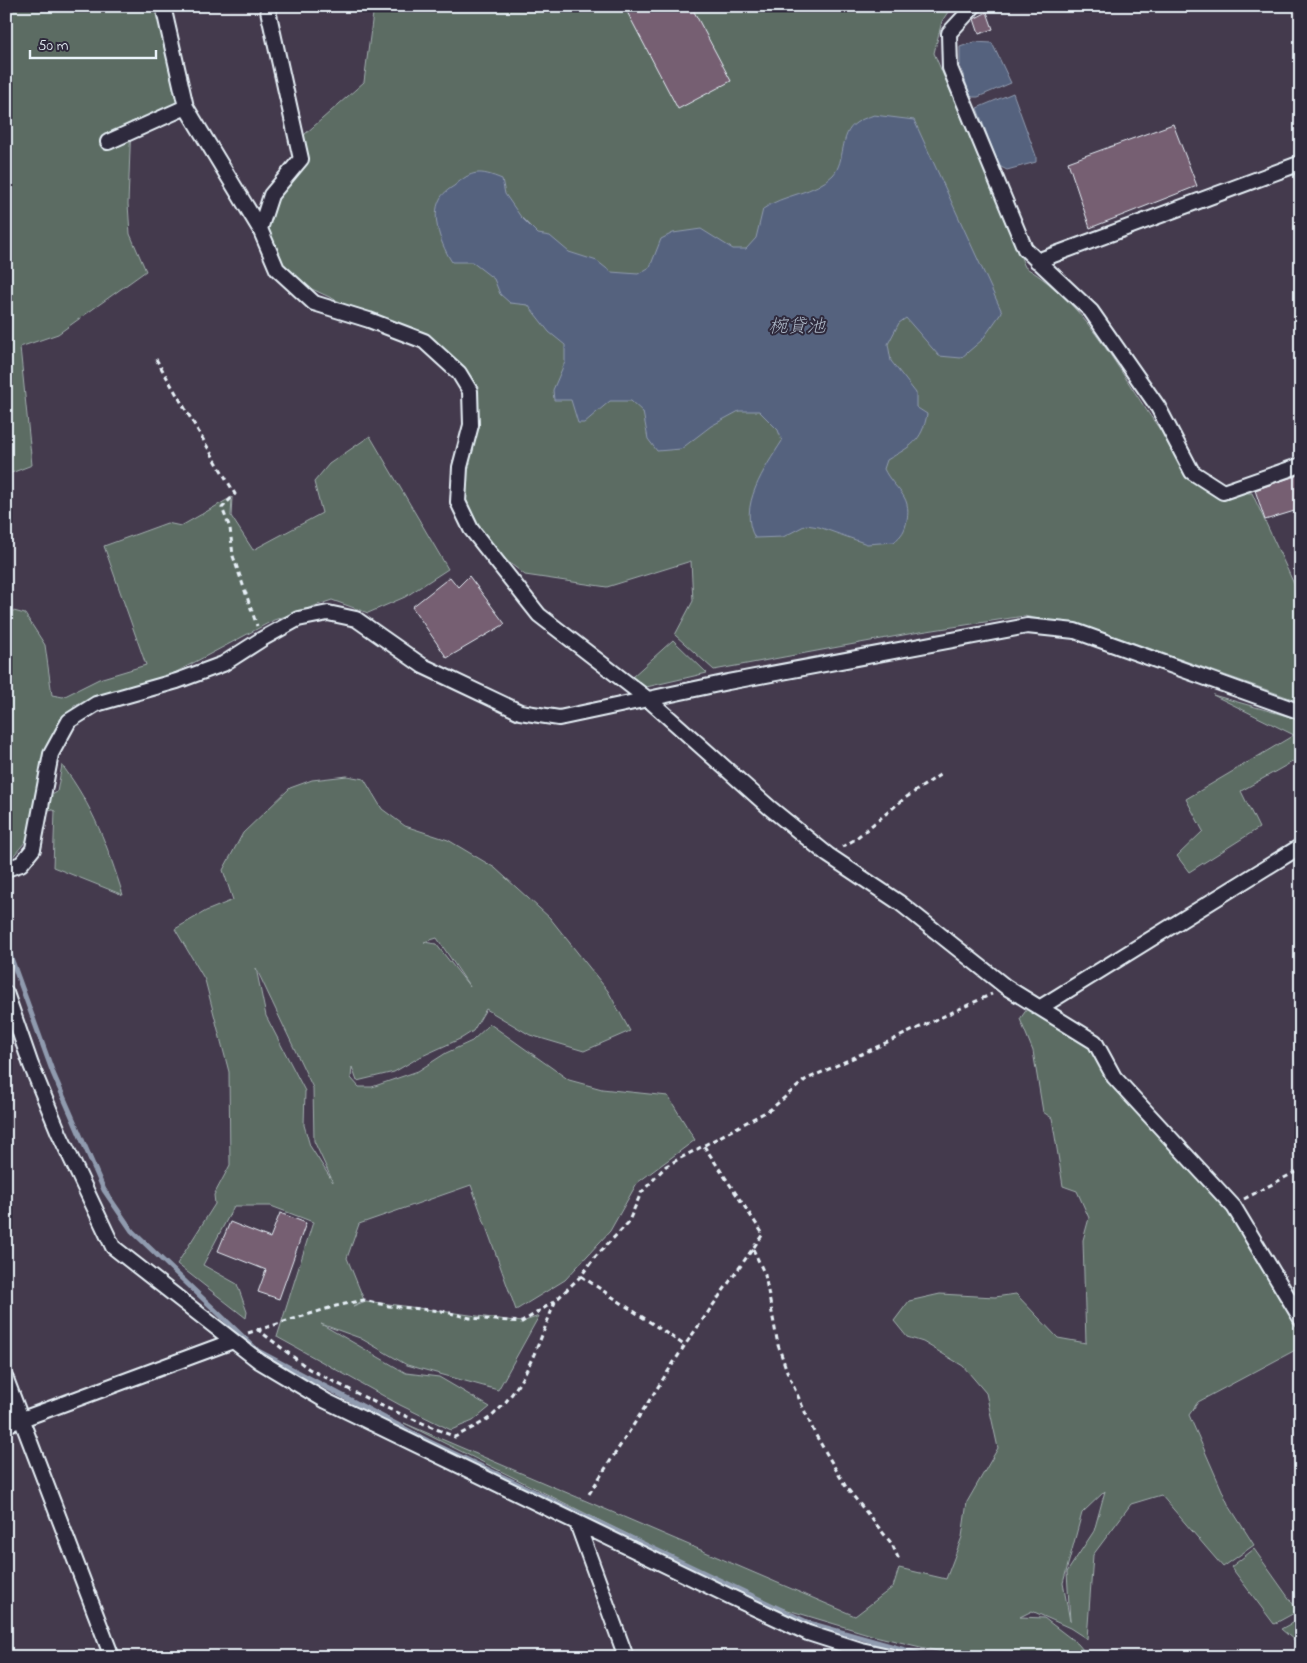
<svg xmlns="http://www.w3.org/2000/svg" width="1307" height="1663" font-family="'Indie Flower','Klee One',sans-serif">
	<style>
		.green { fill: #5b6c64; stroke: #a2aeae; fill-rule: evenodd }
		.water { fill: #55627e; stroke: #909baf }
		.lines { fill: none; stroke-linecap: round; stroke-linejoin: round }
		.stream { stroke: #909baf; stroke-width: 5 }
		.building { fill: #765e72; stroke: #e8f1f8 }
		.minor-casing { stroke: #e8f1f8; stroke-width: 18 }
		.path { stroke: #e8f1f8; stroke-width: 3; stroke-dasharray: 5 4; stroke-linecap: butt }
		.minor { stroke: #2f2a3d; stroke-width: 14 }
		.labels { text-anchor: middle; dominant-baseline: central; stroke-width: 4; stroke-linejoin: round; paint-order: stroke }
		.water-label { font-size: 19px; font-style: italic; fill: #adb8c7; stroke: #2f2a3d }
	</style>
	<rect width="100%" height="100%" fill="#443a4d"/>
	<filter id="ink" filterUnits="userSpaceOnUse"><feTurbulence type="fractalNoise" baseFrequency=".02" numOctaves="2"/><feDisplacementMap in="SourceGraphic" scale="10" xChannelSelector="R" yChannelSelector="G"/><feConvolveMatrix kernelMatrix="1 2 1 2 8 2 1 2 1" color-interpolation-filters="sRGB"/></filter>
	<g filter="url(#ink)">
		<path class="green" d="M6 6H160L186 107 131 122 128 204 130 234 146 271 58 334 20 347 32 465 6 475Z
			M374 6H914L948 12 942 21 934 53 1025 267C1091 306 1122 380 1167 439 1182 459 1205 475 1223 492L1252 493 1301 599V702L1106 633 1024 616 914 633 714 670 675 635 693 601 691 561 607 587 525 575 477 537 464 494 470 391 424 341 284 276 260 229 293 167 305 134 364 82Z
			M370 436 448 569 405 597 368 613 332 600 274 620 163 679 114 691 74 706 64 731 43 800 57 792 62 765C93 806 108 847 123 895L53 867 55 811 35 804 31 835 10 860 6 861V609L25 614 45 645 52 695 63 697 99 679 146 665 104 546 167 523 181 526 232 497 231 516 253 550 322 513 314 482 329 464Z
			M673 640 707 673 642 688 632 677Z
			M1213 695 1301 720V757L1241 791 1259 828 1189 872 1177 856 1203 831 1186 799 1294 735Z
			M347 776 364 779 382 809 405 826 448 840 495 868 550 918 608 991 630 1031 584 1051 530 1035 486 1009 473 1031 462 1038 420 1057 394 1072 357 1081 352 1067 351 1078 359 1087H372L418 1071 446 1053 472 1041 490 1024 569 1080 602 1089 668 1096 695 1140 637 1183 610 1231 565 1280 516 1310 471 1185 359 1224 347 1258 364 1300 353 1306 366 1301 522 1322 539 1316 498 1390 407 1365 360 1338 321 1324 406 1373 439 1377 490 1407 473 1421 451 1430 400 1405 277 1337 313 1222 271 1206H234L203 1265 237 1284 247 1312 246 1318 177 1264 215 1204 214 1195 230 1165 229 1072 205 980 175 929 206 911 233 900 223 870 243 833 290 788 312 780ZM437 938 470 987 436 944 424 942ZM256 968 313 1088 314 1141 333 1182 310 1146 304 1125 305 1091 266 1016Z
			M1027 1009 1076 1028 1114 1077 1242 1225 1301 1332V1347L1198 1402 1189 1415 1228 1504 1254 1545 1223 1567 1161 1495 1131 1504 1093 1555 1087 1639 1070 1628 1032 1611 1020 1617 1044 1618 1078 1644 1089 1657H962L875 1636 751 1599 629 1535 404 1423 855 1616 893 1587 899 1568 946 1579 962 1537 967 1502 998 1448 986 1393 963 1366 923 1342 907 1337 894 1321 909 1301 940 1294 995 1297 1016 1294 1058 1338 1086 1343 1083 1240 1089 1218 1077 1191 1063 1186 1052 1118 1043 1112 1033 1051 1020 1019ZM1105 1491 1094 1531 1067 1572 1070 1621 1063 1583 1082 1513Z
			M1254 1549 1298 1611 1274 1624 1231 1567Z
			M1301 1618V1646L1281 1629Z"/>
		<path class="water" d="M974 42 992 43 1011 83 978 97H971L960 66V47Z
			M1013 93 1036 156V162L1007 170 999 166 977 108Z
			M874 115 914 120 1002 312 982 340 961 358 939 356 906 318 899 323 888 344 891 361 916 393V407L927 414C922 442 911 446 887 460L884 469C894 490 912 494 907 520 905 531 902 535 894 542L867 544 819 527 806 525 783 537 755 538C737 507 765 468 782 441L778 430 759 411H739L711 426 681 449 657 451 648 439 643 412 631 401H610L584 423H578L571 400H554L553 390 565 362V345L549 332 528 305 510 303 500 294 494 279 472 262H452C442 247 430 217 440 199 442 194 449 189 454 186 472 170 480 170 502 179L505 194 521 217 538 234 550 236 569 252 597 261 611 272 638 274 650 267 661 239 673 233 701 229 733 249H746L756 238 763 209C783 194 815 194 833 175 846 161 839 134 856 123 861 119 869 117 874 115Z"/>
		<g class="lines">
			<path class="stream" d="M6 944 53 1073 104 1190 132 1231 258 1351 428 1441 809 1623 930 1657"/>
		</g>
		<path class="building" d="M624 6H691L731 81 678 109Z
			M987 12 993 29 979 34 974 19Z
			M1173 124 1197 186 1090 228 1068 162Z
			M1301 474V509L1265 520 1255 490Z
			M469 576 505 624 447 658 412 607 450 577 458 587Z
			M280 1213 306 1223 279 1299 258 1292 266 1270 218 1251 230 1222 270 1238Z"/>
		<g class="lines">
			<g class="minor-casing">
				<path id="minor" d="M163 6 186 107 260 229 277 269 314 303 369 320 424 341 459 373 470 391 471 425 460 467 458 502 471 529 539 615 649 700 770 808 828 855 900 903 1006 987 1095 1042 1114 1077 1234 1207 1301 1319
					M974 6 949 33 950 68 1025 249 1091 311 1158 407 1192 472 1223 492 1301 465
					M108 142 186 107
					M260 229 271 195 301 159 267 6
					M1037 261 1301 163
					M6 869 21 864 33 849 51 754 69 721 96 704 177 681 223 664 262 639 298 619 328 613 356 619 423 666 520 712 559 718 728 682 1027 626 1075 631 1301 712
					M6 993 31 1065 59 1133 113 1247 259 1361 326 1401 729 1596 808 1633 861 1650 893 1657
					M1041 1007 1301 846
					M6 1379 112 1657
					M6 1425 233 1341
					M577 1523 626 1657"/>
			</g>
			<path class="path" d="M156 359 235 494 222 508 230 528 233 556 257 626
				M842 847 854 840 905 798 941 774
				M1244 1199 1301 1169
				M753 1249 765 1275 778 1345 788 1374 814 1432 846 1487 892 1544 899 1560
				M581 1276 684 1345
				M257 1329 309 1369 380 1405 455 1437C467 1430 482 1424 492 1416 525 1387 539 1342 555 1302
				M248 1333 336 1306 364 1300 389 1306 442 1311 470 1318 522 1322 555 1301 581 1276 595 1257 628 1223 641 1193 666 1166 771 1109 805 1080 992 994
				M589 1494 685 1345 763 1234 704 1146"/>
			<use href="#minor" class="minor"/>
		</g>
	</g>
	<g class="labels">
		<g class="water-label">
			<text x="797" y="327">椀貸池</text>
		</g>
	</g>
	<rect width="1307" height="1663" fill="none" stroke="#2f2a3d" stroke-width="25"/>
	<rect x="12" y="12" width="1282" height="1638" fill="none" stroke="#e8f1f8" stroke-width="2" filter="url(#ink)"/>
	<path d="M30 50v8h126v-8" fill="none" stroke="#e8f1f8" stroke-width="2.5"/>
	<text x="38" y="50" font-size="15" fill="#e8f1f8" stroke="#2f2a3d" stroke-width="4" paint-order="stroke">50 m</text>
</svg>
